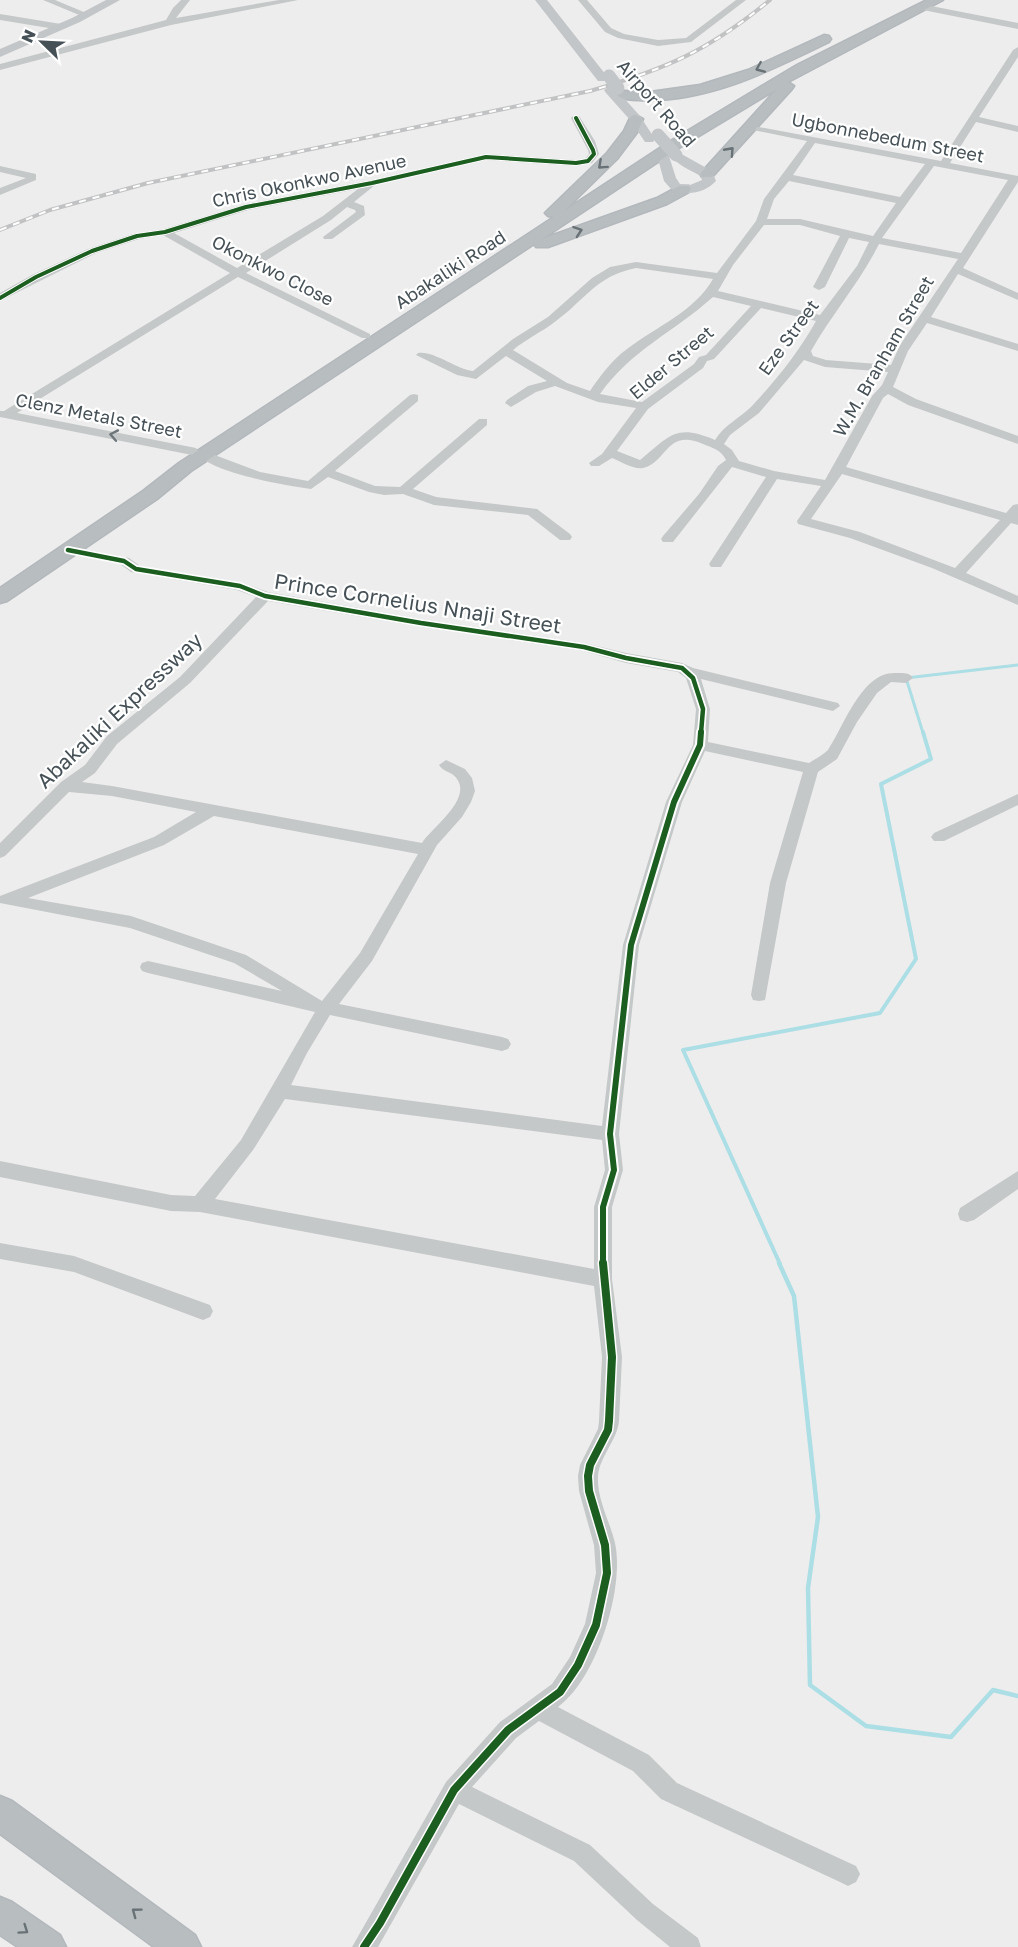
<svg xmlns="http://www.w3.org/2000/svg" width="1018" height="1947" font-family="'Golos Text',sans-serif">
	<style>
		.lines { fill: none; stroke-linecap: round; stroke-linejoin: round }
		.stream-far2 { stroke: #acdee5; stroke-width: 3 }
		.stream-far1 { stroke: #acdee5; stroke-width: 4 }
		.stream { stroke: #acdee5; stroke-width: 4.5 }
		.highway-casing { stroke: #b3b8bc; stroke-width: 3 }
		.minor { fill: #c5c8c8; fill-rule: evenodd }
		.major { fill: #c3c6c8; fill-rule: evenodd }
		.highway { fill: #b8bdc0; fill-rule: evenodd }
		.rail-casing { stroke: #c1c2c3; stroke-width: 4 }
		.rail { stroke: #fff; stroke-width: 2; stroke-dasharray: 7; stroke-linecap: butt }
		.major-bridge { stroke: #c3c6c8; stroke-width: 13 }
		.cycleway-far3-casing { stroke: #fff; stroke-width: 6 }
		.cycleway-far2-casing { stroke: #fff; stroke-width: 8 }
		.cycleway-far1-casing { stroke: #fff; stroke-width: 10 }
		.cycleway-casing { stroke: #fff; stroke-width: 11 }
		.cycleway-far3 { stroke: #1b5e20; stroke-width: 4 }
		.cycleway-far2 { stroke: #1b5e20; stroke-width: 4.5 }
		.cycleway-far1 { stroke: #1b5e20; stroke-width: 6 }
		.cycleway { stroke: #1b5e20; stroke-width: 8 }
		.oneway { stroke: #687176 }
		.oneway2 { stroke: #6c7579 }
		.labels { text-anchor: middle; dominant-baseline: central; stroke-width: 4.5; stroke-linejoin: round; paint-order: stroke }
		.far-street-label { font-size: 18px; fill: #465157; stroke: #fff }
		.street-label { font-size: 21px; fill: #465157; stroke: #fff }
	</style>
	<rect width="100%" height="100%" fill="#eeeded"/>
	<g class="lines">
		<path class="stream-far2" d="M923 733 906 678 1018 665"/>
		<path class="stream-far1" d="M780 1264 683 1050 880 1013 916 959 881 784 931 759 923 732"/>
		<path class="stream" d="M779 1263 794 1296 818 1517 808 1588 810 1685 866 1726 951 1737 993 1690 1018 1696"/>
		<g class="highway-casing">
			<path id="highway" d="M927 0H943L788 82 794 86 792 89 712 177H702L700 174 777 89 679 148 542 239 657 198 679 186H689L691 189 689 192 667 204 548 247H536L534 244 191 471 157 499 7 601 0 603V588L143 491 179 463 554 217 548 216 545 213 548 210 607 153 624 131 631 116 636 115 643 119 638 131 617 159 564 211 669 142 797 65Z
				M824 35 829 36 831 39 829 42C770 71 706 103 639 100 631 99 623 101 617 95L624 91 650 92 700 85 748 70Z
				M0 1796 12 1801 195 1935 201 1947H154L0 1834Z
				M0 1897 12 1902 60 1935 66 1947H18L0 1935Z"/>
		</g>
		<path class="minor" d="M43 0H55L91 15 84 17Z
			M181 0H190L176 18 279 0H298L171 25 0 70V64L166 20 173 8Z
			M578 0H587L611 28 624 34 658 40 686 38 736 0H746L691 42 658 46 618 38 605 32Z
			M921 4 1018 23V29L918 9 917 7Z
			M0 14 61 24 66 27 61 30 0 20Z
			M1018 47V57L979 117 1018 126V132L976 122 950 163 1018 176V182L963 268 1018 293V300L958 274 931 317 1018 344V351L927 323 908 351 893 387 916 399 1018 436V444L908 405 888 394 883 398 846 467 1006 513 1013 505 1018 504V525L1011 523 966 573 1018 596V605L932 568 850 538 798 524 797 521 821 486 777 479 721 567H711L709 564 766 477 732 467 673 542H663L661 539 663 536 699 494 718 466 726 460C721 450 713 448 703 444 666 428 667 463 643 468 634 470 620 461 612 458L599 466H591L589 463 602 454 636 408 598 402 555 386 536 392 511 407 505 403 507 400 528 386 547 381 506 356 476 379 457 375 416 355 418 353C433 350 456 369 473 371L513 339 548 317 592 278 610 267 636 262 717 273 756 221 764 199 807 141 748 129V125L941 161 1013 50ZM815 143 925 164 900 197 793 175ZM934 166 1008 180 961 253 882 238ZM789 181 896 203 873 236 800 219H767L774 199ZM764 225H800L840 236 813 287 819 290 825 287 849 238 869 242 857 266 820 315 718 291 733 265ZM879 244 958 259 900 345 891 365 826 360 813 356 811 351C832 314 860 282 879 244ZM636 268 713 279C695 311 656 327 627 349 612 360 600 376 590 391L567 383 513 350C526 339 542 332 556 321 586 299 596 276 636 268ZM713 297 751 306 706 355 699 357 694 364 642 402 600 394C631 350 674 332 713 297ZM761 308 816 321C798 353 777 379 752 406 740 418 724 425 715 440 675 423 670 436 640 460L617 451 648 409 703 368 707 361 714 359ZM804 360 825 367 888 372 882 385 872 396 825 480 774 471 739 461 732 450 724 444 730 435 759 413ZM842 474 1000 520 955 568 860 532 811 519Z
			M573 116H579L595 141 599 154 592 163 576 166 486 160 375 185 354 202 364 206 365 215 332 239H324L323 237 356 212 355 210 347 207 331 220 246 273 370 334V338H362L238 277 17 413 196 448 198 451 196 454 192 455 0 417V411H4L230 273 163 235 139 239 96 253 0 301V293L32 275 88 249 133 234 164 229 246 204 372 180 486 154 576 160 585 159 589 154 588 150 571 118ZM358 189 323 216 237 268 174 233 248 210Z
			M0 166 36 174V180L0 195V188L26 178 0 172Z
			M414 394 418 395V401L335 471 375 486 400 487 479 419H487V425L413 489 436 497 537 509 570 534 572 537 570 540H560L528 515 434 505 403 494 384 495 369 492 328 477 311 489C284 485 217 474 198 455L204 451 260 472 308 481 410 395Z
			M68 546 129 558 140 566 240 582 268 592 421 619 584 643 626 653 682 663 693 668 838 703 840 706 833 711 701 679 710 709 708 742 809 763C815 759 823 755 828 750 844 726 862 671 896 673 903 673 909 672 913 678L906 683 891 682 877 693 857 722 837 759 818 772 786 883 765 1000 759 1001 753 1000 751 995 770 883 803 772 705 751 682 802 639 945 619 1134 623 1170 612 1207V1279L622 1357 619 1421C617 1441 599 1457 598 1477 597 1499 610 1522 615 1543 625 1589 596 1680 558 1707L649 1755 677 1783 856 1866 860 1874 856 1882 848 1886 840 1882 661 1799 633 1771 539 1721 516 1738 472 1787 590 1845 653 1904 698 1938 701 1947H670L637 1920 574 1861 459 1804 378 1947H352L446 1782 500 1722 552 1684 570 1657 585 1624 596 1573 594 1545 579 1491 578 1476 580 1465 598 1429 599 1421 602 1357 594 1286 200 1212 171 1211 0 1177V1161L171 1195 195 1196 241 1140 315 1012 148 973 142 971 140 967 142 963 148 961 282 991 234 963 130 928 0 903V896L154 837 196 812 112 796 69 792 5 856 0 858V843L61 782 85 765 107 736 180 677 256 597 237 590 131 572 120 564 63 553 61 550 63 547ZM268 601 421 627 584 651 626 663 678 672 686 678 696 709 693 745 666 802 623 945 602 1126 291 1085 307 1053 330 1015 502 1051 508 1049 511 1044 508 1039 502 1037 339 1004 372 961 437 845 462 817 471 802 475 791 472 778 465 769 446 760 439 765C443 772 453 772 457 779 472 800 431 828 422 843L112 786 82 782 95 773 117 744 190 683ZM214 816 418 854 360 953 322 1001 246 955 131 916 28 898 164 845ZM285 1099 602 1140 605 1170 594 1207V1269L215 1199 253 1150Z
			M1018 794V805L944 841H934L931 837 934 833Z
			M1018 1171V1189L974 1220 967 1222 960 1220 958 1214 960 1208Z
			M0 1243 74 1256 210 1305 213 1311 210 1317 203 1320 74 1272 0 1259Z"/>
		<path class="major" d="M106 0H120L80 22 0 57V49L72 18Z
			M535 0H547L606 75V81H598Z
			M610 86 614 87 640 116 655 139 653 142H645L631 121 606 93 604 90Z
			M676 151 712 171 716 181C704 194 686 196 671 189L664 181 658 159 659 156H669L676 178 680 184 690 185 702 180 701 176C689 170 678 165 670 155Z"/>
		<use href="#highway" class="highway"/>
		<g class="rail-casing">
			<path id="rail" d="M0 230 50 210 148 183 590 91C666 69 708 51 770 0"/>
		</g>
		<use href="#rail" class="rail"/>
		<path class="major-bridge" d="M609 76 618 88
			M658 135 676 155"/>
		<g class="cycleway-far3-casing">
			<path id="cycleway-far3" d="M0 298 36 277 92 251 137 236 165 232 246 207 372 183 486 157 576 163 588 161 594 154 593 150 576 118"/>
		</g>
		<g class="cycleway-far2-casing">
			<path id="cycleway-far2" d="M68 550 124 561 136 569 240 586 265 596 421 623 584 647 626 658 682 668 693 678 703 709 701 733"/>
		</g>
		<g class="cycleway-far1-casing">
			<path id="cycleway-far1" d="M603 1264V1207L614 1170 610 1134 631 945 674 802 700 745 701 732"/>
		</g>
		<g class="cycleway-casing">
			<path id="cycleway" d="M364 1947 380 1923 454 1790 508 1730 560 1692 578 1665 596 1625 607 1573 605 1545 589 1491 588 1476 590 1465 608 1430 609 1421 612 1357 603 1263"/>
		</g>
		<use href="#cycleway-far3" class="cycleway-far3"/>
		<use href="#cycleway-far2" class="cycleway-far2"/>
		<use href="#cycleway-far1" class="cycleway-far1"/>
		<use href="#cycleway" class="cycleway"/>
	</g>
	<defs><path id="oneway-chevron" d="M-2-3.5L2.5 0L-2 3.5" fill="none" stroke-width="1.6" stroke-linecap="round" stroke-linejoin="round" transform="scale(1.5)"/></defs>
	<g class="oneway">
		<use href="#oneway-chevron" transform="translate(760 68) rotate(157)"/>
		<use href="#oneway-chevron" transform="translate(730 151) rotate(-48)"/>
		<use href="#oneway-chevron" transform="translate(602 165) rotate(138)"/>
		<use href="#oneway-chevron" transform="translate(578 231) rotate(-19)"/>
		<use href="#oneway-chevron" transform="translate(136 1912) rotate(-143)"/>
		<use href="#oneway-chevron" transform="translate(24 1930) rotate(35)"/>
	</g>
	<use class="oneway2" href="#oneway-chevron" transform="translate(114 435) rotate(-169)"/>
	<g class="labels">
		<g class="far-street-label">
			<text transform="translate(657 103) rotate(49)">Airport Road</text>
			<text transform="translate(888 137) rotate(11)">Ugbonnebedum Street</text>
			<text transform="translate(309 180) rotate(-12)">Chris Okonkwo Avenue</text>
			<text transform="translate(450 269) rotate(-33)">Abakaliki Road</text>
			<text transform="translate(273 270) rotate(27)">Okonkwo Close</text>
			<text transform="translate(788 337) rotate(-54)">Eze Street</text>
			<text transform="translate(883 356) rotate(-60)">W.M. Branham Street</text>
			<text transform="translate(671 362) rotate(-40)">Elder Street</text>
			<text transform="translate(99 415) rotate(11)">Clenz Metals Street</text>
		</g>
		<g class="street-label">
			<text transform="translate(418 603) rotate(9)">Prince Cornelius Nnaji Street</text>
			<text transform="translate(119 710) rotate(-43)">Abakaliki Expressway</text>
		</g>
	</g>
	<g transform="translate(42 42) rotate(294)" stroke="#ffffff" stroke-width="4.5" paint-order="stroke">
	<path d="M0-4.5L10 22L0 15L-10 22Z" fill="#465157"/>
	<text y="-9" font-size="16" font-weight="bold" text-anchor="middle" fill="#465157">N</text>
	</g>
</svg>
